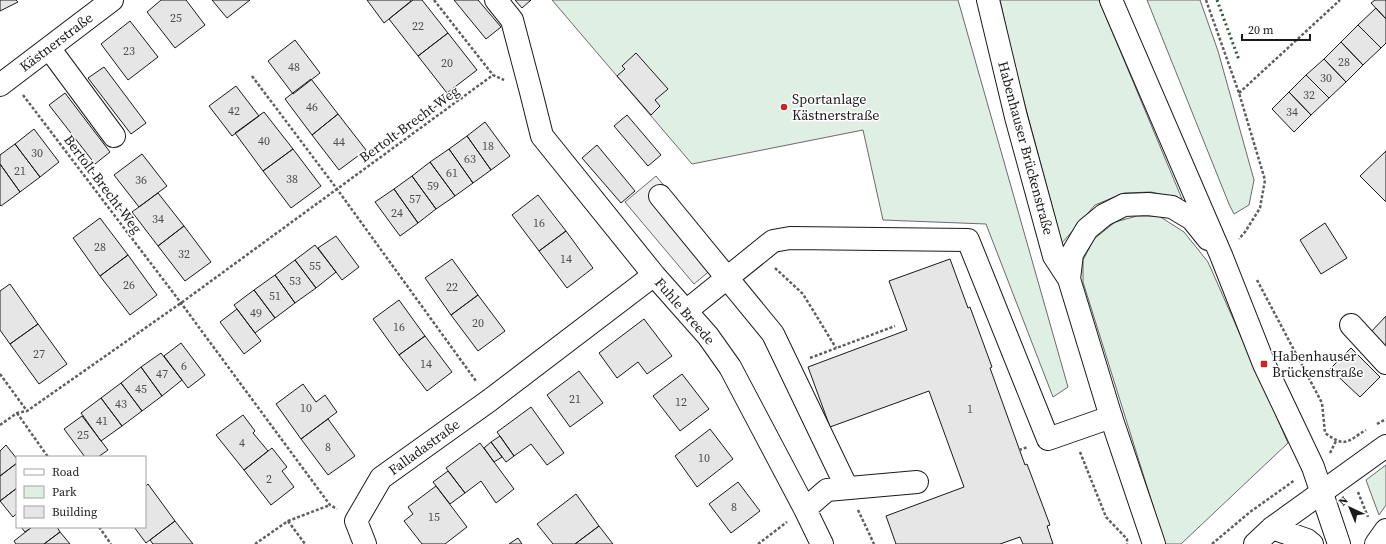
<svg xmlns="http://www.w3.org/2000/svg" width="1386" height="544" font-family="'Source Serif 4',serif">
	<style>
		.green { fill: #e0efe3; stroke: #6a6a6a }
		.parking { fill: #ededed; stroke: #6a6a6a }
		.building { fill: #e6e6e6; stroke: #1a1a1a }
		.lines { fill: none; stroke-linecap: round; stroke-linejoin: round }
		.minor-casing { stroke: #1a1a1a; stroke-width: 24 }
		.major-casing { stroke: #1a1a1a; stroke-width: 24 }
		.path { stroke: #5f5f5f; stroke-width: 2.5; stroke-dasharray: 3 2; stroke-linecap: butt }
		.minor { stroke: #fff; stroke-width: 22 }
		.major { stroke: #fff; stroke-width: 22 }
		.hedge { stroke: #2b5a34; stroke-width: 3; stroke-dasharray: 2 3; stroke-linecap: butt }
		.poi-dot { fill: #c62828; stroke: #fff; stroke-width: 1.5 }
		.labels { text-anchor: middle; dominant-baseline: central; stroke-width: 3; stroke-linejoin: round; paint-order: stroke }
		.number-label { font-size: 12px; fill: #4d4d4d }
		.street-label { font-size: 14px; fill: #1a1a1a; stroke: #fff }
		.poi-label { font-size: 14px; fill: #1a1a1a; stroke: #fff; text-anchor: start }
	</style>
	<rect width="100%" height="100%" fill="#fff"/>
	<path class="green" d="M552 0H958L1068 387 1053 397 986 224 883 220 863 130 692 164Z
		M1000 0H1099L1182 199 1151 192 1124 193 1095 205 1062 243 1015 68Z
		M1147 0H1200L1218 51 1254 180 1249 205 1234 214 1229 204Z
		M1137 216H1159L1184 232 1208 262 1288 443 1181 544H1165L1083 282V260L1094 239 1115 222Z
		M1386 465V505L1379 515 1366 480Z"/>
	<path class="parking" d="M656 176 725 258 694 284 625 202Z"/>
	<path class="building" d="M0 0H16L18 2 0 11Z
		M161 0H186L205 25 175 48 147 12Z
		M212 0H250L227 18Z
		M367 0H411V1L384 23Z
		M413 0H422L448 33 418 56 389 19Z
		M454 0H478L501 27 486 39Z
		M515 0H531L522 8Z
		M1375 0H1386V19L1371 3Z
		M1376 8 1386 19V43L1381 48 1358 25Z
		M130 21 158 57 128 80 101 44Z
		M1358 25 1381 48 1363 65 1341 42Z
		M448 33 477 70 447 93 418 56Z
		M295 40 320 73 293 94 268 61Z
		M1341 42 1363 65 1346 82 1324 59Z
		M636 53 668 89 655 100 660 106 651 115 617 76 625 69 622 66Z
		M1324 59 1346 82 1329 98 1306 75Z
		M104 67 146 123 131 134 88 78Z
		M1306 75 1329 98 1311 115 1289 92Z
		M311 79 338 114 312 135 285 99Z
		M236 86 259 116 232 136 209 106Z
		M1289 92 1311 115 1294 132 1272 109Z
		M65 93 110 152 95 164 49 105Z
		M264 112 293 149 263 171 235 133Z
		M338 114 366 150 339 170 312 135Z
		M627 115 661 155 648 166 614 126Z
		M485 122 510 156 491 170 467 136Z
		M34 129 59 162 40 177 15 144Z
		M467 136 491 170 473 183 449 149Z
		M15 144 40 177 20 192 0 164V155Z
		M597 145 635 191 621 203 582 158Z
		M293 149 321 186 291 208 263 171Z
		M449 149 473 183 455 196 430 162Z
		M1386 151V202L1360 176Z
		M142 154 167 186 139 207 114 175Z
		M430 162 455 196 436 209 412 176Z
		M0 164 20 192 1 206 0 205Z
		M412 176 436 209 418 223 394 189Z
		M394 189 418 223 400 236 375 202Z
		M158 193 184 226 158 246 132 212Z
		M538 195 566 231 539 251 512 215Z
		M100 218 128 255 100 276 73 238Z
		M1325 223 1347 258 1321 274 1300 240Z
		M184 226 211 262 185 281 158 246Z
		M566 231 593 268 567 288 539 251Z
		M336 236 359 267 342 280 318 248Z
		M315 245 336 272 316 288 295 260Z
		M128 255 157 295 130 315 100 276Z
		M452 259 478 295 451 315 425 278Z
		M950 259 968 308 970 307 992 367 990 368 1025 465 1027 464 1050 525 1047 526 1053 544H1023L1020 537 1000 544H896L886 516 964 487 929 391 830 427 808 367 907 330 889 281Z
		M295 260 316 288 295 303 275 275Z
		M275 275 295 303 275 318 254 290Z
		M10 284 38 324 10 344 0 330V291Z
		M254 290 275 318 255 333 234 305Z
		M478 295 505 331 478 351 451 315Z
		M399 300 425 336 399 355 373 319Z
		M237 309 261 341 244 354 220 322Z
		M1386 316V349L1369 334Z
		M644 319 672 356 647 374 638 362 617 378 599 353Z
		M38 324 67 364 39 384 10 344Z
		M425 336 452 372 427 391 399 355Z
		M181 343 205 375 188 388 164 356Z
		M1351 348 1380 377 1360 397 1330 369Z
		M161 353 182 380 162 396 141 367Z
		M141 367 162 396 142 411 121 383Z
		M579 371 603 403 570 427 547 395Z
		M682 374 709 409 680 431 653 396Z
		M121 383 142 411 122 426 101 398Z
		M303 384 316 402 325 395 337 412 301 439 276 404Z
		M101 398 122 426 101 441 81 413Z
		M531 407 564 453 547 465 531 444 514 456 497 432Z
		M243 415 255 431 253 433 268 451 244 470 216 435Z
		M82 416 108 450 98 457H85L64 429Z
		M328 419 355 456 328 475 301 439Z
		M710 429 733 459 697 487 675 456Z
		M500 436 514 456 506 462 491 442Z
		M491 442 502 457 494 462 484 448Z
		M480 443 514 489 496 503 481 481 465 493 446 468Z
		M6 445 17 459V463L0 476V451Z
		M272 448 287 467 282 471 294 487 271 505 244 470Z
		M17 463V488L0 501V476Z
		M448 471 465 493 450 504 433 482Z
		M738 482 760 511 731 533 709 504Z
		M148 484 175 521 146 543 134 527H145V487Z
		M436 486 467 527 445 544H422L404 521 413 514 408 507Z
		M17 488V513L13 517 0 501Z
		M576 494 599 526 575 544H553L537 524Z
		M175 521 193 544H153L150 540Z
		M599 526 613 544H575Z
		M21 527H32L25 532Z
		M32 527H57L60 532 44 544H16L14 541Z
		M60 532 70 544H44Z
		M518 538 522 544H509Z"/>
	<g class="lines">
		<g class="minor-casing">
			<path id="minor" d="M496 0 512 20 531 92 542 136 654 275 708 336 730 367 805 509 822 544
				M49 48 114 136
				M0 85 112 0
				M660 196 773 334 847 488
				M686 311 773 241 790 238 968 240 1048 439 1111 417
				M1351 325 1386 363
				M805 509 827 490 917 482
				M1272 528 1307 540 1312 544
				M365 544 356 521 381 478 490 400 654 275
				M1255 544 1272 528 1386 446
				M1376 544 1386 530"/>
		</g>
		<g class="major-casing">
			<path id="major" d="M988 0 1016 117 1054 256 1069 279 1111 417 1154 544
				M1111 0 1221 255 1264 364 1313 467 1339 544
				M1069 279 1072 254 1087 229 1104 215 1124 205 1148 204 1172 207 1192 219 1208 239"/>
		</g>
		<path class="path" d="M434 0 493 75 504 80
			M1206 0 1239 93 1265 180 1260 208 1245 232 1239 239
			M252 76 337 189 476 381
			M1239 93 1340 0
			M23 95 181 303 330 505 337 509
			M775 268 803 294 836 348
			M1257 280 1322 403 1325 433C1346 448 1346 442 1366 430
			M810 358 895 326
			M0 374 27 411
			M17 413 48 457
			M1377 424 1386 419
			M0 425 17 413 27 411 181 303 493 75
			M1019 450 1028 447
			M1080 452 1106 517 1127 539V544
			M1330 453 1336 441
			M1358 492 1368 517
			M858 510 874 544
			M288 521 305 544
			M99 527 111 544
			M255 544 288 521 330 505
			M758 544 787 522
			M1212 544 1250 512 1295 480"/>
		<use href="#minor" class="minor"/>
		<use href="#major" class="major"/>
		<path class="hedge" d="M1217 0 1239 60"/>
	</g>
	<g class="poi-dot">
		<circle cx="784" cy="107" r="4"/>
		<rect x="1260" y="360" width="8" height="8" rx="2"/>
	</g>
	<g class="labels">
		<g class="number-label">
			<text x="176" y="18">25</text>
			<text x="418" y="26">22</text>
			<text x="129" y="51">23</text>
			<text x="1344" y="62">28</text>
			<text x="447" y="63">20</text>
			<text x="294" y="67">48</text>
			<text x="1326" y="78">30</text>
			<text x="1309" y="95">32</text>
			<text x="312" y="107">46</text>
			<text x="234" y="111">42</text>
			<text x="1292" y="112">34</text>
			<text x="264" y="141">40</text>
			<text x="339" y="142">44</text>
			<text x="488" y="146">18</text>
			<text x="37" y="153">30</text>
			<text x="470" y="159">63</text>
			<text x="20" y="171">21</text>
			<text x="452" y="173">61</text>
			<text x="292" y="179">38</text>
			<text x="141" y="180">36</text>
			<text x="433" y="186">59</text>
			<text x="415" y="199">57</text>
			<text x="397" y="213">24</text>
			<text x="158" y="219">34</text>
			<text x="539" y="223">16</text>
			<text x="100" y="247">28</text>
			<text x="184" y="254">32</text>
			<text x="566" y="259">14</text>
			<text x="315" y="266">55</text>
			<text x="295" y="281">53</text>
			<text x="129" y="285">26</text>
			<text x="452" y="287">22</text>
			<text x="275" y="296">51</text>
			<text x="256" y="313">49</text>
			<text x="478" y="323">20</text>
			<text x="399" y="327">16</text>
			<text x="39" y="354">27</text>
			<text x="426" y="364">14</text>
			<text x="184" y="366">6</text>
			<text x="162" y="374">47</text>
			<text x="141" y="389">45</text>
			<text x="575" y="399">21</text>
			<text x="681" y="402">12</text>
			<text x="121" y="404">43</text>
			<text x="306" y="408">10</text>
			<text x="970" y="409">1</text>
			<text x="102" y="421">41</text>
			<text x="83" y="435">25</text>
			<text x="242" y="443">4</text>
			<text x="328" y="447">8</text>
			<text x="704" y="458">10</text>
			<text x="269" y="479">2</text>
			<text x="734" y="507">8</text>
			<text x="434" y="517">15</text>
		</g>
		<g class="street-label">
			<text transform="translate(56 42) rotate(-37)">Kästnerstraße</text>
			<text transform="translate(409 124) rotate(-36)">Bertolt-Brecht-Weg</text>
			<text transform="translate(1026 148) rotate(75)">Habenhauser Brückenstraße</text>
			<text transform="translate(103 184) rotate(53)">Bertolt-Brecht-Weg</text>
			<text transform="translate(685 311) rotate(49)">Fuhle Breede</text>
			<text transform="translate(424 447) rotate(-36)">Falladastraße</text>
		</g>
		<g class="poi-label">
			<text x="792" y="99">Sportanlage<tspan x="792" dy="16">Kästnerstraße</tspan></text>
			<text x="1272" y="356">Habenhauser<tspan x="1272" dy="16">Brückenstraße</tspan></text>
		</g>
	</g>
	<rect x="16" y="456" width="130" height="72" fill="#ffffff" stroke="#a3a3a3"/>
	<rect x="24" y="469" width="20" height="6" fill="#ffffff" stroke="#a3a3a3"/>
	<text x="52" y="476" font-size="12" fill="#1a1a1a">Road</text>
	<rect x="24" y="486" width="20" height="12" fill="#e0efe3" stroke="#a3a3a3"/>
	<text x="52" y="496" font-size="12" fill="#1a1a1a">Park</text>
	<rect x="24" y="506" width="20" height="12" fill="#e6e6e6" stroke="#a3a3a3"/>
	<text x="52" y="516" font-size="12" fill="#1a1a1a">Building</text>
	<g transform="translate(1350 508) rotate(316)" stroke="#ffffff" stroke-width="3" paint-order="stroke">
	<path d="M0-3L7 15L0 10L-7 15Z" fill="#1a1a1a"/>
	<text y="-6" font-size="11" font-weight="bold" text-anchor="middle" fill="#1a1a1a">N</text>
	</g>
	<path d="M1242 34v6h68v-6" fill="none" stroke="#1a1a1a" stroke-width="2"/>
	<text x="1248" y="34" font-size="12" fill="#1a1a1a" stroke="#ffffff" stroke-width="3" paint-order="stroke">20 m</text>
</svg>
